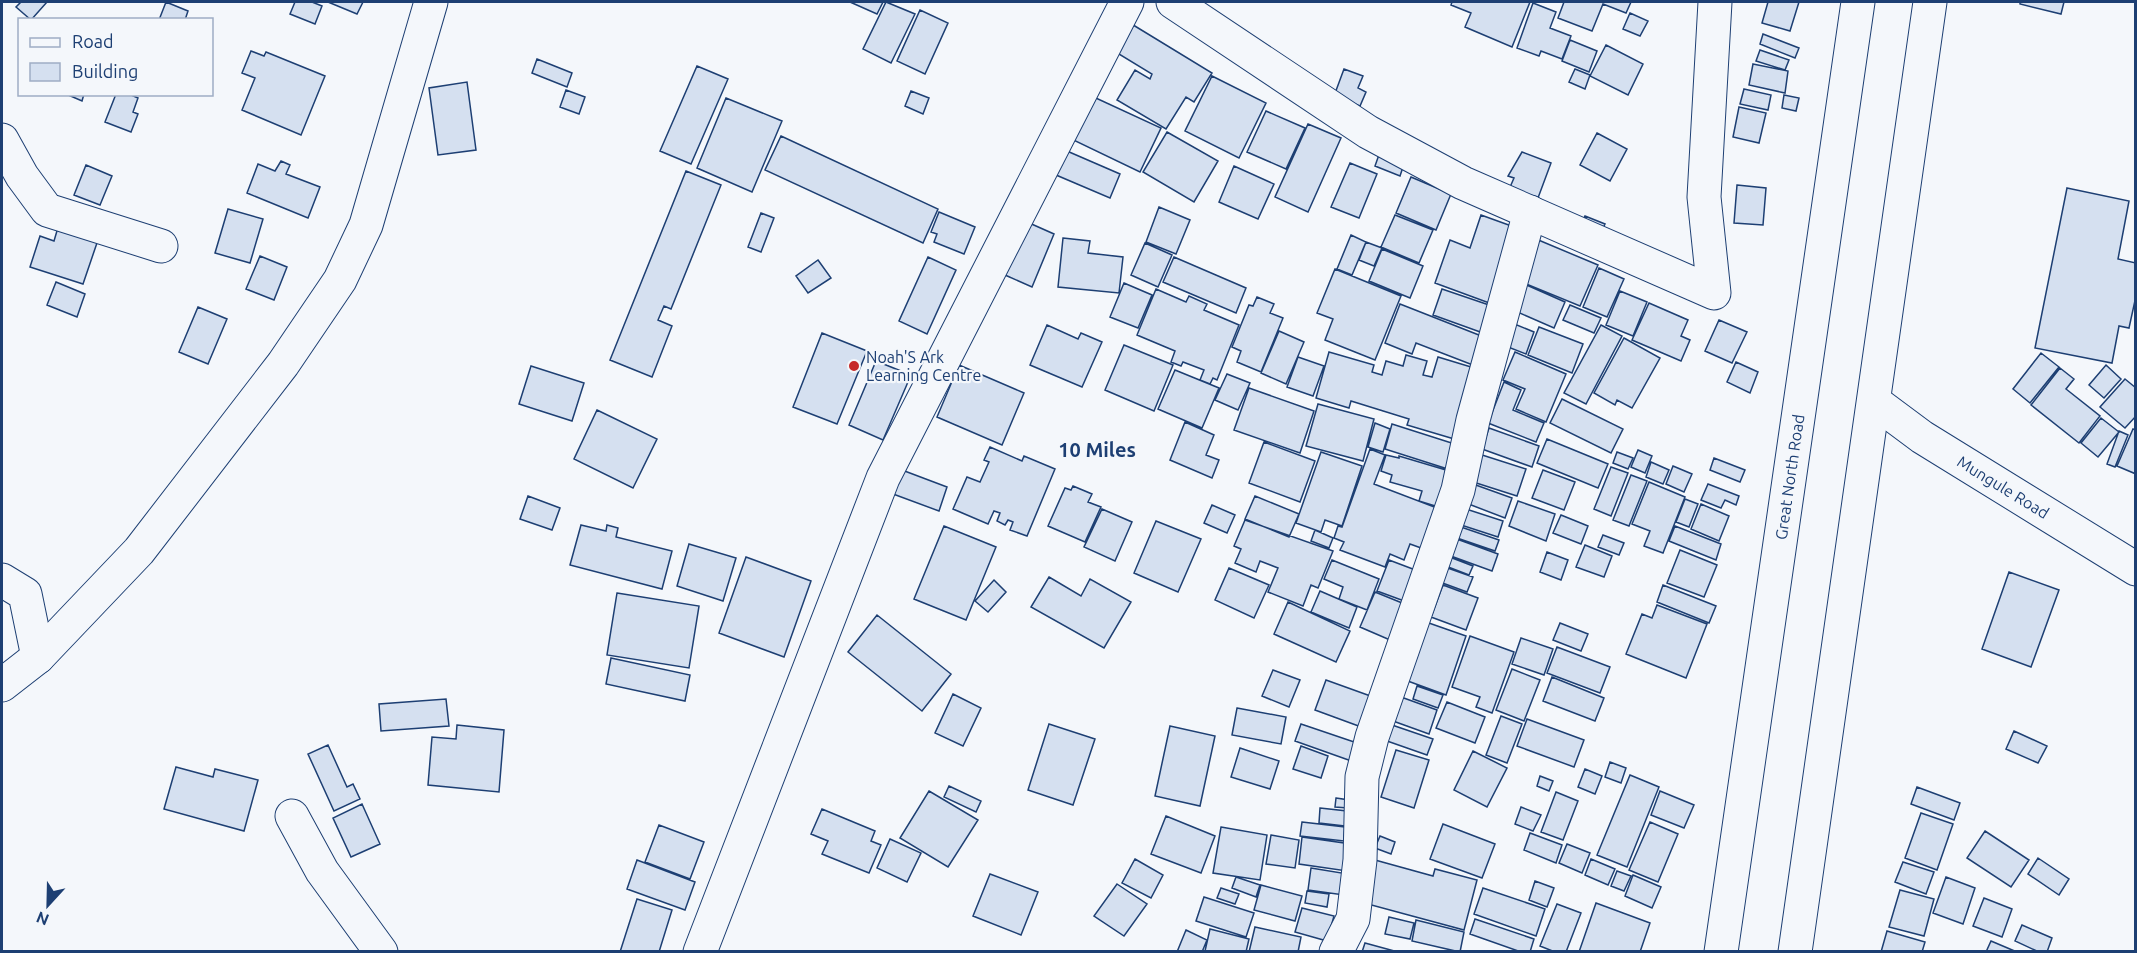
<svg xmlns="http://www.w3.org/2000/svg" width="2137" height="953" font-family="Ubuntu,sans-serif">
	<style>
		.building { fill: #d5e0f0; stroke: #1d3f73; stroke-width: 1.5 }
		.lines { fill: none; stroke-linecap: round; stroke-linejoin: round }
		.minor-casing { stroke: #1d3f73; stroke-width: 35 }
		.highway-casing { stroke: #1d3f73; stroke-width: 35 }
		.minor { stroke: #f4f7fb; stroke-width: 33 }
		.highway { stroke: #f4f7fb; stroke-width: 33 }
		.poi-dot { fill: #c62828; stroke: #f4f7fb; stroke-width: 2 }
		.labels { text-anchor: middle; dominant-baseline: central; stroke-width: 4.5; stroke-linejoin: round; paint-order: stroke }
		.poi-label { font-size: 16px; fill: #1d3f73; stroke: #f4f7fb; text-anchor: start }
		.street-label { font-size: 16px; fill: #1d3f73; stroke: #f4f7fb }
		.quarter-label { font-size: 20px; font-weight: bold; fill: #1d3f73; stroke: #f4f7fb }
	</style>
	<rect width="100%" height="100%" fill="#f4f7fb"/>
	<path class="building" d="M21 2H47L31 20 16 7Z
		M166 2 188 11 185 20H159Z
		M295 2H312L322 6 315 24 290 14Z
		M328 2H363L357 14Z
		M850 2H883L877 14Z
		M886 2 915 14 891 63 863 49Z
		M1452 2H1530L1512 47 1465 27 1471 13 1451 5Z
		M1564 2H1631L1626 13 1603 4 1592 31 1558 18Z
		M1768 2H1799L1790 31 1762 23Z
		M2020 2H2064L2061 14 2020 4Z
		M1533 3 1556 12 1550 28 1571 36 1562 59 1541 51 1539 56 1517 48Z
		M920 10 948 23 925 74 897 61Z
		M1630 13 1648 21 1640 36 1623 29Z
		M1125 20 1212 73 1194 102 1186 97 1166 129 1117 100 1135 70 1150 79 1152 74 1109 48Z
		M1763 34 1799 48 1795 58 1760 44Z
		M1570 40 1597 51 1589 72 1562 61Z
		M1606 45 1643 64 1628 95 1590 76Z
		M1760 50 1789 60 1785 70 1756 61Z
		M251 51 264 56 266 52 325 76 301 135 242 110 255 78 242 73Z
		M537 59 572 73 567 87 532 73Z
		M1753 64 1788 71 1785 93 1749 85Z
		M697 66 728 79 691 164 660 151Z
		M1344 69 1363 76 1358 88 1366 92 1360 106 1334 96Z
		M1575 69 1590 75 1585 89 1569 82Z
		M1212 76 1266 103 1239 158 1185 131Z
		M467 82 476 150 438 155 429 88Z
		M1744 89 1771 95 1768 110 1740 104Z
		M566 90 585 97 579 114 560 107Z
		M911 91 929 98 923 114 905 106Z
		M1085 93 1161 128 1140 172 1065 136Z
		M66 94H84L82 101Z
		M116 94H129L138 98 133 112 138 114 131 132 105 122Z
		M1784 95 1799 98 1796 111 1782 108Z
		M726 98 782 121 752 192 697 168Z
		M1739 107 1766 113 1759 143 1733 137Z
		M1266 111 1305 128 1286 169 1247 152Z
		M1308 124 1341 138 1308 212 1275 197Z
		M1167 132 1218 161 1194 202 1143 172Z
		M1597 133 1627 149 1610 181 1580 165Z
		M781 136 938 209 923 243 765 170Z
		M1060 148 1120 174 1110 198 1049 172Z
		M1381 149 1406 158 1400 176 1375 166Z
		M1522 152 1551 163 1535 206 1507 194 1514 178 1508 176Z
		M281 161 290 165 286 174 320 187 308 218 247 193 258 164 275 171Z
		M1350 163 1377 174 1359 218 1331 207Z
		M86 165 112 176 100 205 74 195Z
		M1234 166 1274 184 1258 219 1219 202Z
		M686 171 721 185 671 309 664 306 658 320 672 326 652 377 610 360Z
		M1411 177 1451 194 1436 230 1396 213Z
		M1737 185 1766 188 1763 225 1734 223Z
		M2067 188 2129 201 2118 259 2136 263V296L2129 328 2119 326 2112 363 2035 348Z
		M1159 207 1190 220 1176 254 1146 242Z
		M228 209 263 219 250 263 215 253Z
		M939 212 975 227 964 254 934 242 937 234 931 232Z
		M761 213 774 218 761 252 748 247Z
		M1395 215 1433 230 1419 263 1381 247Z
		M1481 215 1517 228 1492 304 1435 283 1450 240 1470 248Z
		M1585 216 1605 224 1598 239 1579 230Z
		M1027 222 1054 234 1032 287 1005 275Z
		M59 224 99 237 83 284 30 267 40 236 54 241Z
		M1351 235 1366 242 1352 275 1337 269Z
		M1063 238 1090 241 1088 253 1123 257 1119 293 1058 287Z
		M1536 239 1598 265 1580 306 1519 281Z
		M1366 242 1382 248 1374 266 1359 260Z
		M1145 243 1172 255 1158 287 1131 275Z
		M1382 249 1423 266 1410 298 1369 281Z
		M260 256 287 267 274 300 246 289Z
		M928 257 956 270 927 334 899 321Z
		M1174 257 1246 288 1236 313 1163 282Z
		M818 260 831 278 808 293 796 276Z
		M1599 268 1624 279 1607 317 1583 307Z
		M1335 269 1401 296 1375 360 1325 340 1333 319 1317 313Z
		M56 282 85 294 77 317 47 305Z
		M1124 283 1152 295 1138 328 1110 317Z
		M1524 284 1565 302 1554 328 1513 310Z
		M1156 289 1186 302 1189 296 1207 304 1204 310 1239 325 1217 380 1213 378 1210 384 1200 380 1204 370 1183 362 1181 366 1171 362 1175 351 1137 335Z
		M1442 289 1492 306 1483 333 1433 315Z
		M1620 291 1647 302 1633 336 1606 325Z
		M1257 297 1274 304 1270 313 1283 318 1261 372 1237 362 1241 351 1232 347 1249 305 1253 306Z
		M1649 303 1688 320 1681 336 1690 340 1681 361 1632 340Z
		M1400 304 1489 339 1478 367 1416 343 1412 354 1385 343Z
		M1570 305 1601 318 1594 333 1563 320Z
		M198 307 227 319 208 364 179 352Z
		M1719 320 1747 332 1732 363 1705 351Z
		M1512 323 1534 332 1526 354 1503 345Z
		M1047 325 1078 339 1081 333 1102 342 1082 387 1030 365Z
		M1601 325 1622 336 1586 404 1564 393Z
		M1539 327 1583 344 1572 373 1528 355Z
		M1279 331 1304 342 1286 384 1261 373Z
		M822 333 867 351 837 424 793 407Z
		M1624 338 1660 358 1632 408 1617 400 1615 405 1594 393Z
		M1124 345 1173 365 1154 411 1105 390Z
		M1329 352 1374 365 1372 372 1382 375 1386 361 1403 366 1406 355 1427 361 1423 375 1432 377 1438 357 1481 370 1461 441 1407 425 1409 419 1351 401 1349 408 1316 398Z
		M1515 352 1566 374 1546 422 1516 409 1525 389 1503 380Z
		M2041 353 2059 367 2030 403 2013 389Z
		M1298 357 1324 366 1313 396 1287 387Z
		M876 361 911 375 883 440 849 425Z
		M1736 362 1758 372 1750 393 1727 382Z
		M959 365 1024 393 1002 445 937 417Z
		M2106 365 2121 379 2104 398 2089 385Z
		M531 366 584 383 572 421 519 404Z
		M2060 368 2074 379 2066 389 2100 416 2079 443 2031 405Z
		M1175 370 1219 388 1202 428 1158 409Z
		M1227 374 1250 383 1238 410 1215 400Z
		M2125 379 2136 388V416L2125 428 2100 407Z
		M1504 382 1521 390 1513 410 1544 423 1536 442 1488 423Z
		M1249 388 1314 411 1300 453 1234 430Z
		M1562 399 1623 429 1611 453 1550 423Z
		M1318 404 1374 419 1363 461 1306 446Z
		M597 410 657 439 633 488 574 459Z
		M2101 418 2119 432 2098 457 2081 443Z
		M1185 422 1214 435 1206 455 1219 460 1212 478 1170 460Z
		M1375 423 1390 429 1383 452 1368 447Z
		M1392 424 1461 446 1454 471 1385 449Z
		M1489 428 1539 446 1532 467 1482 449Z
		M2133 429 2136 430V474L2117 466Z
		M2119 431 2128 435 2115 467 2107 464Z
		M1547 439 1608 464 1598 488 1537 463Z
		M1264 442 1315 461 1300 502 1249 483Z
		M990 447 1022 461 1024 456 1055 469 1027 536 1010 530 1013 522 1008 520 1005 525 997 521 1000 513 994 511 988 524 953 509 967 477 980 482 989 462 984 460Z
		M1370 449 1385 455 1374 484 1450 513 1435 553 1410 544 1404 560 1390 554 1385 567 1340 550 1344 542 1334 538 1338 526 1342 527Z
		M1638 450 1652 456 1645 473 1631 467Z
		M1321 452 1362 466 1342 526 1325 520 1321 532 1296 523Z
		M1617 452 1633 458 1628 469 1613 463Z
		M1479 454 1526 469 1517 496 1470 481Z
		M1386 455 1399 458V456L1456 473 1445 509 1419 501 1422 491 1390 482 1392 475 1381 471Z
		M1714 458 1745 470 1740 482 1710 470Z
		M1651 462 1669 470 1663 484 1646 477Z
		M1673 466 1692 474 1684 492 1666 484Z
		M894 467 947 487 939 511 885 491Z
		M1611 467 1628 473 1611 516 1594 509Z
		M1543 470 1575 482 1564 510 1532 498Z
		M1631 475 1647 481 1629 526 1613 520Z
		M1649 482 1685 497 1663 553 1644 546 1650 531 1632 524Z
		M1473 484 1512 498 1505 518 1466 503Z
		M1708 484 1739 496 1736 505 1725 500 1721 508 1701 500Z
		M1073 486 1092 494 1088 502 1101 507 1085 542 1048 526 1065 488 1071 490Z
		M528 496 560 508 552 530 520 519Z
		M1255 496 1299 514 1289 537 1245 519Z
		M1685 499 1698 504 1689 527 1676 522Z
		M1518 501 1555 514 1546 541 1509 526Z
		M1701 504 1729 516 1719 541 1691 529Z
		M1212 505 1235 515 1227 533 1204 523Z
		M1463 508 1503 521 1498 537 1458 524Z
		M1102 509 1132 522 1115 561 1084 547Z
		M1561 515 1588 526 1581 544 1553 533Z
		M1245 520 1333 551 1318 588 1311 585 1303 606 1268 592 1278 568 1260 561 1256 572 1235 563 1241 549 1234 546Z
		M1156 521 1201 539 1178 592 1134 573Z
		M581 525 606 531 607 525 618 528 616 537 672 551 662 589 570 565Z
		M944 526 996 547 966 620 914 599Z
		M1458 526 1499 540 1495 551 1454 537Z
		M1675 526 1721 544 1716 560 1669 541Z
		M1315 530 1333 538 1329 548 1311 541Z
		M1603 535 1624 543 1619 555 1598 547Z
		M1454 538 1498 554 1492 571 1448 555Z
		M689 544 736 558 723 601 677 586Z
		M1585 545 1612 556 1604 577 1576 567Z
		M1680 550 1717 565 1704 597 1667 583Z
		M1547 552 1568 560 1561 580 1540 572Z
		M1447 556 1473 566 1469 575 1443 565Z
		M746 557 811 581 784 657 719 633Z
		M1332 560 1379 579 1367 610 1339 599 1343 587 1324 579Z
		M1389 560 1426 574 1415 605 1377 591Z
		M1442 566 1473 577 1467 592 1437 581Z
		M1229 568 1269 585 1254 618 1215 600Z
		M2009 572 2059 590 2031 667 1982 649Z
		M1049 577 1081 596 1090 579 1131 602 1104 648 1031 607Z
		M994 580 1006 592 988 612 975 601Z
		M1443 585 1478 598 1466 630 1431 617Z
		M1663 585 1716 606 1709 623 1657 602Z
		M1320 591 1357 607 1349 628 1311 612Z
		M1375 592 1412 607 1397 643 1360 627Z
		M617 593 699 606 689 668 607 655Z
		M1288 602 1350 631 1336 662 1274 634Z
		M1657 605 1707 624 1686 678 1626 654 1642 614 1652 618Z
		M877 615 951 674 922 711 848 652Z
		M1426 622 1466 636 1446 695 1405 680Z
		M1560 623 1588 634 1581 651 1553 640Z
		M1470 636 1514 652 1492 713 1476 707 1480 697 1452 687Z
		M1521 638 1553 649 1544 675 1512 664Z
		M1557 647 1610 667 1600 693 1547 673Z
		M611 658 690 675 685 701 606 684Z
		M1512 669 1540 680 1524 721 1496 710Z
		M1273 670 1300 680 1289 707 1262 696Z
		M1552 677 1604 698 1595 721 1543 701Z
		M1326 680 1376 698 1364 728 1315 710Z
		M1417 686 1443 695 1438 708 1413 699Z
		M953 694 981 708 963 746 935 733Z
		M1401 697 1437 710 1429 734 1393 721Z
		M446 699 449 726 381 731 379 704Z
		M1447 702 1485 717 1475 743 1436 728Z
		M1237 708 1286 717 1281 744 1232 735Z
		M1501 716 1522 724 1507 763 1486 755Z
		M1527 719 1584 740 1574 767 1517 746Z
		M1049 724 1095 739 1073 805 1028 790Z
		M1301 724 1363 745 1357 763 1295 741Z
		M457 725 504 730 499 792 428 785 432 737 456 739Z
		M1392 725 1433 739 1427 755 1387 741Z
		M1170 726 1215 736 1200 806 1155 796Z
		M2014 731 2047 746 2038 763 2006 749Z
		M328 745 347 787 353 784 360 799 334 811 308 754Z
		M1301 746 1328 756 1321 778 1293 769Z
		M1240 748 1279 761 1270 789 1231 777Z
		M1396 750 1429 760 1414 808 1381 797Z
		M1473 751 1507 768 1487 807 1454 790Z
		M1610 762 1626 768 1621 783 1605 777Z
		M176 767 213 777 215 769 258 780 244 831 164 809Z
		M1585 769 1602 776 1595 794 1578 787Z
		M1630 775 1659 787 1627 867 1597 855Z
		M1540 776 1553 781 1549 791 1537 786Z
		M949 786 981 801 976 812 944 797Z
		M1917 787 1960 803 1954 820 1911 804Z
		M929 791 978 820 948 867 900 838Z
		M1660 791 1694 805 1684 828 1651 815Z
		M1556 792 1578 801 1563 840 1541 832Z
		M1336 798 1349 800 1348 808 1335 807Z
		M362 804 380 844 351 857 333 818Z
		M1521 807 1541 815 1533 831 1515 824Z
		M1320 808 1347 811 1345 826 1319 823Z
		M822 809 875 831 871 841 881 845 869 873 822 854 828 841 811 834Z
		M1921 813 1953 824 1937 870 1905 858Z
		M1166 816 1215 836 1201 873 1151 854Z
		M1302 822 1345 827 1344 841 1300 836Z
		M1650 822 1678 834 1658 882 1629 870Z
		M1443 824 1495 844 1482 878 1430 859Z
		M659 825 704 842 690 879 645 862Z
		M1221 827 1267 835 1260 880 1213 873Z
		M1985 831 2029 860 2011 887 1967 858Z
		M1530 833 1562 845 1556 863 1524 850Z
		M1271 835 1299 840 1295 868 1266 864Z
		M1380 836 1395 842 1391 854 1375 848Z
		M1302 837 1351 844 1347 871 1299 864Z
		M890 839 921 853 907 882 877 868Z
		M1567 844 1590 853 1582 873 1559 863Z
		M2038 858 2069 879 2059 895 2028 874Z
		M1135 859 1163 875 1151 898 1122 883Z
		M1591 859 1615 869 1608 885 1585 875Z
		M637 860 695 882 685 910 627 889Z
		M1375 860 1433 876 1435 869 1477 880 1464 930 1364 903Z
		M1903 862 1934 872 1926 894 1895 882Z
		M1311 868 1348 874 1344 895 1308 890Z
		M1617 871 1631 876 1624 891 1611 886Z
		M990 874 1038 892 1021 935 973 916Z
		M1633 875 1661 887 1652 908 1625 896Z
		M1236 877 1260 885 1256 897 1232 888Z
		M1946 877 1975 888 1963 924 1933 913Z
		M1535 881 1554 888 1547 907 1529 900Z
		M1117 884 1147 904 1124 936 1094 916Z
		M1261 885 1302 896 1295 921 1254 910Z
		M1221 888 1239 894 1235 904 1217 898Z
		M1483 888 1545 909 1536 936 1474 914Z
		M1900 890 1934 899 1924 936 1889 927Z
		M1307 891 1329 894 1327 907 1305 903Z
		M1204 897 1254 913 1246 937 1196 921Z
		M1984 898 2012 909 2002 937 1973 926Z
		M637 899 672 910 659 952H620Z
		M1596 903 1650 923 1640 952H1579Z
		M1557 904 1581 913 1566 952H1555L1540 946Z
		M1302 908 1334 916 1327 941 1295 932Z
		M1389 917 1414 923 1410 939 1385 934Z
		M1475 919 1534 939 1530 952H1521L1470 934Z
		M1416 920 1464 932 1460 952 1412 941Z
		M2022 925 2052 938 2047 952H2039L2015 941Z
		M1255 927 1301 937 1298 952H1249Z
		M1210 929 1249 939 1246 952 1205 951Z
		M1186 930 1207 940 1202 952H1177Z
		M1887 931 1925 942 1922 952H1881Z
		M1991 941 2017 952H1986Z
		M1365 943 1398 952H1362Z"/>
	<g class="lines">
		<g class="minor-casing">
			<g id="minor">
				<path d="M1173 2 1368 132 1463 183 1714 293 1704 197 1715 2"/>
				<path d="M2 140 22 176 47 210 161 246"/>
				<path id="s1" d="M1875 402 1922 437 2136 569"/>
				<path d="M2 580 25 594 38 657"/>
				<path d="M2 685 38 657 139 551 283 364 340 280 366 225 431 2"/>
				<path d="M292 816 322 871 381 952"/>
				<path d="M700 952 883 478 1127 2"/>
				<path d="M1336 952 1353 919 1360 860 1362 777 1372 737 1458 490 1473 420 1530 212"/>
			</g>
		</g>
		<g class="highway-casing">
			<g id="highway">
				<path id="s2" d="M1721 952 1858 2"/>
				<path d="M1795 952 1930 2"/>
			</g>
		</g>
		<use href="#minor" class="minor"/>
		<use href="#highway" class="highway"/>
	</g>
	<circle class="poi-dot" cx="854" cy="366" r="6"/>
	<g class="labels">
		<g class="poi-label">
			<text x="866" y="357">Noah'S Ark<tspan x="866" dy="18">Learning Centre</tspan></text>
		</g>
		<g class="street-label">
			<text stroke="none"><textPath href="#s2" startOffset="480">Great North Road</textPath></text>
			<text stroke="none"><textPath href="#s1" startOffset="154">Mungule Road</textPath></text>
		</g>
		<g class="quarter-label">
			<text x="1097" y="449">10 Miles</text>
		</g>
	</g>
	<rect width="2137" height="953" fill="none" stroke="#1d3f73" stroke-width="6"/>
	<rect x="18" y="18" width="195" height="78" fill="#f4f7fb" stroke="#9eadc5" stroke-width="1.5"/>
	<rect x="30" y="38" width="30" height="9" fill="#f4f7fb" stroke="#9eadc5" stroke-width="1.5"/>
	<text x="72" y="48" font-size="18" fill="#1d3f73">Road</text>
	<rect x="30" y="63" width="30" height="18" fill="#d5e0f0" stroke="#9eadc5" stroke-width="1.5"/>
	<text x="72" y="78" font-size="18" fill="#1d3f73">Building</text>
	<g transform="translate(48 905) rotate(202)" stroke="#f4f7fb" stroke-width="4.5" paint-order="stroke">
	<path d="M0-4.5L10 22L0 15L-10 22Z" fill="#1d3f73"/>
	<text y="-9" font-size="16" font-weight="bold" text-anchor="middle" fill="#1d3f73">N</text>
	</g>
</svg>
